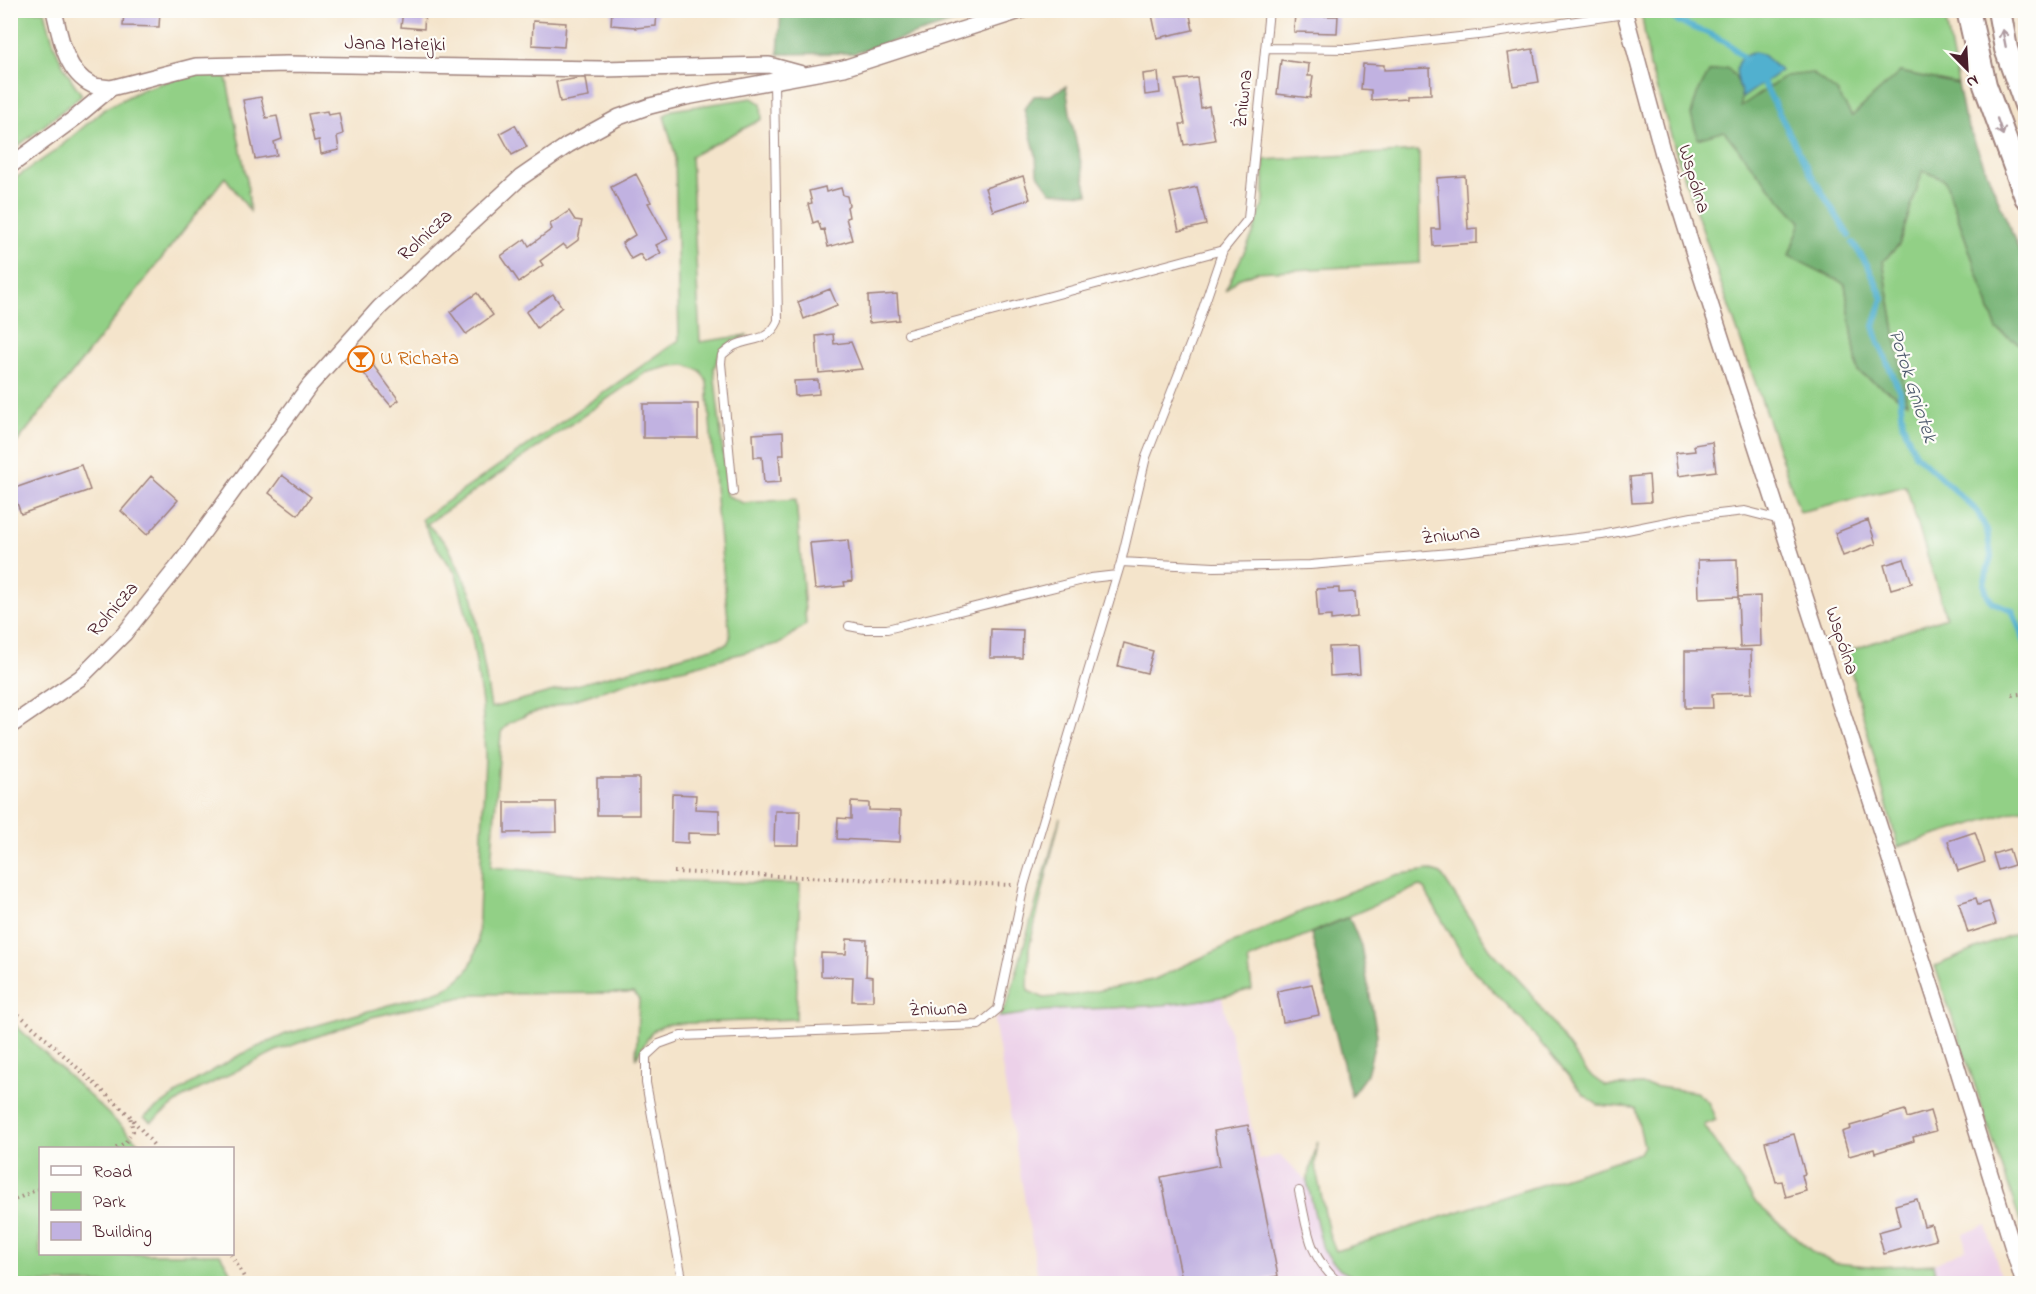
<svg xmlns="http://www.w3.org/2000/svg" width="2036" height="1294" font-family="'Indie Flower',sans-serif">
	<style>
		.built { fill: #ecd1e9 }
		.green { fill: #92d086; stroke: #6e7858; stroke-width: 1.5; fill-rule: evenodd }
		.forest { fill: #75b273; stroke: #60684f; stroke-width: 1.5 }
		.water { fill: #51b0cf; stroke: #4e687d; stroke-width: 1.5 }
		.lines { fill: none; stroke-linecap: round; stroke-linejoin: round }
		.stream { stroke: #51b0cf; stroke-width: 6 }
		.building { fill: #c1b2e1 }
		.lane-casing { stroke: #9f827b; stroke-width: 10 }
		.street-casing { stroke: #9f827b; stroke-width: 18 }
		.primary-casing { stroke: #9f827b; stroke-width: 26 }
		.path { stroke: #9f827b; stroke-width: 4; stroke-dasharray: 1.5 4.5; stroke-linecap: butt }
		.lane { stroke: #fff; stroke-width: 8 }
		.street { stroke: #fff; stroke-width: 15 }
		.primary { stroke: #fff; stroke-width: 22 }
		.oneway { stroke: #ae9aa0 }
		.labels { text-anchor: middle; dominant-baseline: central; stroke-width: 4.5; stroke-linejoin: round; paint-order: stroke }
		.street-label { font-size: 20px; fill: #4a1f2b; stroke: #fdfcf7 }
		.food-label { font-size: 20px; fill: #c56008; stroke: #fdfcf7; text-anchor: start }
		.water-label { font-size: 21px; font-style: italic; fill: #4d596d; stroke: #fdfcf7 }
	</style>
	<rect width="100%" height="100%" fill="#fdfcf7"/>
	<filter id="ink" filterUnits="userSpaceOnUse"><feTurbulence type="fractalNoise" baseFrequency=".0167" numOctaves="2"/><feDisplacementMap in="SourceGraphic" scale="12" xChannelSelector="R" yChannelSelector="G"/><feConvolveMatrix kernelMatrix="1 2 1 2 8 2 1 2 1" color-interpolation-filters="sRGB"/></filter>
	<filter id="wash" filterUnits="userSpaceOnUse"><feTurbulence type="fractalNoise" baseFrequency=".008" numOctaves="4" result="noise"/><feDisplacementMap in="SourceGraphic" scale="24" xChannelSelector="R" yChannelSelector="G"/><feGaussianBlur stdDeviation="1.35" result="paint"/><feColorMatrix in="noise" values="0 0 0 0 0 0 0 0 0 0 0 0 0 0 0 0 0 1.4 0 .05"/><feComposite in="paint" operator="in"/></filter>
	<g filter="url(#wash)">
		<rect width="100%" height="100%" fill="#f4e4cb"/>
		<path class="built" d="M1222 998 1259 1160 1280 1155 1307 1181 1323 1250 1340 1270 1368 1283H1039L994 1020 999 1017 1056 1010 1133 1008Z
			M1986 1225 2003 1283H1938L1934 1264 1966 1249 1963 1234Z"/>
		<path class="green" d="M11 10 45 11C53 46 60 65 82 95L11 152Z
			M1641 11H1944L1958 84 1900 72 1845 284 1858 372 1907 403 1883 261 1899 245 1922 170 1945 180 1997 330 2025 347V808L1898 847 1846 652 1946 617 1906 486 1800 512 1680 165 1650 67Z
			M225 71 247 180 250 211 225 177 95 344 11 450V181L55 151 106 108 141 90 189 74Z
			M752 98 761 104 762 119 691 156 700 342 748 335C725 346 721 343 714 369L726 481V495L743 503 796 499 806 624 781 643 686 668 651 675 527 715 509 723 501 732 491 867 643 880 800 884 796 1019 668 1024 652 1031 636 1058 639 1000 634 993 476 994 372 1017 276 1051 186 1096 151 1122 144 1117 195 1081 238 1056 286 1034 443 990C467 975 472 969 478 942L485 755 482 703 472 636 456 574 431 539 422 519 679 340 675 154 664 116 672 110ZM686 365 701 371 707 382 717 512 730 638 727 644 491 708 473 598 448 546 427 524 645 373 672 366Z
			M1419 151 1420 263 1256 272 1238 279 1225 291 1253 234 1264 201V160Z
			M1060 818 1029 948 1028 991 1044 998 1075 995 1153 980 1324 901 1395 875 1429 870 1441 874 1490 949 1527 989 1587 1072 1606 1086 1643 1085 1696 1092 1708 1102 1716 1120 1704 1125 1756 1203 1814 1253 1834 1263 1878 1267 1934 1264 1938 1283 1368 1284 1340 1270 1323 1250 1307 1181 1318 1141 1315 1164 1329 1234 1336 1251 1640 1153 1644 1146 1635 1108 1598 1105 1584 1095 1519 1017 1469 966 1424 889 1419 886 1248 960 1252 989C1190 1008 1123 1007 1059 1010 1039 1011 1018 1015 999 1017L1009 999Z
			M2025 929V1236L1935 966Z
			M10 1020 144 1148H40V1254H220L237 1283H11Z"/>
		<path class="forest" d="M781 11V10L991 11 855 53 778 54Z
			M1727 68C1739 78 1743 90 1741 106L1786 76 1812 73 1837 92 1852 116 1900 72 1958 84 1964 116 2025 265V347L1997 330 1945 180 1923 170 1899 245 1883 261 1907 403 1858 372 1845 284 1789 256 1801 222 1760 176 1724 131 1698 139 1691 115 1697 94 1709 72Z
			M1066 86 1071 119 1088 194 1051 192 1037 173 1036 155 1024 109 1034 96 1051 95Z
			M1349 917 1361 946 1377 1035 1367 1074 1351 1096 1311 933Z"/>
		<path class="water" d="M1755 52 1763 55 1781 71 1742 98C1738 76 1726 60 1755 52Z"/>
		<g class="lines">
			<path class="stream" d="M1665 10 1679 22 1710 34 1730 45 1747 62
				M1760 76 1810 173 1849 236
				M1853 243 1868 266 1883 298 1874 326 1879 343 1900 392 1903 424 1915 454 1977 511 1987 531 1991 556 1984 584 1987 594 1992 602 2012 610 2026 645"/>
		</g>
		<g id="blocks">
			<path class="building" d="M124 10H160L159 27 123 26Z
				M403 10H425L424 29 401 27Z
				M612 10H657L656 26 635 28V27L611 25Z
				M1151 10H1189L1193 30 1157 38Z
				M1295 10H1325V16H1338L1337 33 1294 32Z
				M533 21 566 23 564 47 532 45Z
				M1533 49 1539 82 1513 86 1508 53Z
				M1281 60 1309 64 1308 76H1313L1310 98 1277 94Z
				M1363 64 1384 65V70L1430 68 1431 94 1407 95V98L1371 100V90L1361 89Z
				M1158 72 1160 93 1145 95 1143 74Z
				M579 78H586L589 97 560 102 556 82Z
				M1197 78 1201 108 1209 106 1215 140 1184 145 1180 124H1185L1176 80Z
				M261 97 266 118 277 116 282 139 274 142 277 155 255 159 243 100Z
				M327 111 328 115 339 113 343 134 337 136 339 150 321 154 319 140 314 141 308 114Z
				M515 125 527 147 512 155 500 133Z
				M636 174 651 202 648 203 668 239 656 245 661 253 645 262 640 254 631 259 622 243 635 235 611 187Z
				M1023 176 1030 199 993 211 985 188Z
				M1465 176 1468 229 1477 228V243L1433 246 1432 229H1440L1437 178Z
				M825 187 826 192 841 188 843 195 847 196 849 205 847 207 849 217 846 218 852 240 828 247 824 229 821 230 818 221 813 223 808 204 812 203 809 191Z
				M1197 187 1206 225 1179 231 1170 193Z
				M569 211 575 220 582 221 578 240 567 248 563 244 540 261 543 265 519 282 501 256 525 239 529 246 552 229 550 224Z
				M830 289 837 305 804 319 798 302Z
				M477 293 493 315 466 334 450 312Z
				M553 294 562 307 537 328 526 312Z
				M897 294 899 320 869 323 868 296Z
				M833 334 834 344 851 342 862 369 819 373 816 336Z
				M361 349 399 400 391 406 351 358Z
				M818 380 819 394 795 396 794 381Z
				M643 404H698V438H643Z
				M783 432 784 455H779L781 482 764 483 762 457H754L753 434Z
				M1712 442 1716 471 1678 476 1675 453 1695 451 1694 445Z
				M81 465 90 490 21 514 12 489Z
				M282 475 311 497 298 515 269 493Z
				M1649 475 1651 502 1632 503 1630 477Z
				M151 476 178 500 147 535 121 511Z
				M1868 520 1876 544 1843 556 1835 533Z
				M848 540 852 581 844 582 845 586 815 589 810 543Z
				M1737 559 1738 597 1699 599 1698 560Z
				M1904 559 1912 583 1891 589 1884 565Z
				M1339 588V593L1355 592 1357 617 1331 620V616L1318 617 1316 589Z
				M1760 596 1761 646 1740 647 1738 597Z
				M991 629 1023 630 1022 658H990Z
				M1124 643 1153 651 1147 673 1118 666Z
				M1358 646 1360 674 1330 676 1329 647Z
				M1751 650 1752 693 1712 694 1713 708H1685V651Z
				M597 778H639V815H597Z
				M672 794 696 795 695 809 719 810V834L688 833V843L671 842Z
				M505 802H556L557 832 505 833Z
				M851 802 869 803V810L901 811 900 842 837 839 838 818 851 819Z
				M775 811H800L799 845H774Z
				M1975 832 1985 862 1958 871 1948 841Z
				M2009 849 2014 865 1998 870 1993 854Z
				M1976 898 1978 905 1989 902 1996 924 1968 933 1959 903Z
				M847 939 867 940 866 976 873 977V1001H852L853 977 821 976V953L846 954Z
				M1312 984 1319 1015 1283 1022 1277 991Z
				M1905 1110 1907 1118 1930 1111 1936 1131 1913 1137 1914 1141 1875 1153 1874 1149 1849 1156 1842 1132 1851 1129 1850 1126Z
				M1248 1125 1278 1276 1239 1284H1183L1161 1177 1220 1165 1214 1131Z
				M1794 1134 1805 1174 1802 1175 1806 1191 1786 1197 1782 1181 1776 1182 1765 1142Z
				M1917 1199 1924 1226 1931 1224 1936 1240 1884 1254 1878 1232 1900 1226 1895 1205Z"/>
		</g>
	</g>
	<g filter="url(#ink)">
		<use href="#blocks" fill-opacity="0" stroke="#9f827b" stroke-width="1.5"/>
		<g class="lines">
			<g class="lane-casing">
				<path id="lane" d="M1265 48 1349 49 1487 34 1625 14
					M908 334 1223 250
					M733 492 721 363 722 355C726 352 730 348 734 346 752 337 768 343 778 321L774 82
					M1121 562 1214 567 1310 565 1462 552 1602 535 1692 517 1745 511 1780 520
					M849 626 865 629H887L1091 578 1117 575
					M1299 1191C1308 1230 1307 1255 1340 1284
					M683 1284 646 1083V1056L659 1044 681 1036 979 1025 998 1009 1024 885 1121 562 1146 457 1195 332 1223 250 1248 219 1269 10"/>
			</g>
			<g class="street-casing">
				<path id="street" d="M54 10C60 36 65 72 92 85 97 87 105 87 111 88
					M1624 10 1663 154 1695 257 1953 1054 2024 1284
					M10 166 75 118 111 88 196 66 287 64 602 69 769 65 802 74
					M10 726 80 678 124 634 183 560 310 385 380 307 520 178 568 145 619 117 650 106 686 97 844 68 1023 10"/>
			</g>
			<g class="primary-casing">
				<path id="primary" d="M1968 10 1985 85 2026 197
					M1999 10 2006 49 2026 105"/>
			</g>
			<path class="path" d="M2012 695 2026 693
				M674 872 1012 885
				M10 1006 130 1116 156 1148
				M116 1148 125 1143 133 1131 130 1116
				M10 1202 40 1188
				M231 1254 248 1284"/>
			<use href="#lane" class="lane"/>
			<use href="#street" class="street"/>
			<use href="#primary" class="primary"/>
		</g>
		<defs><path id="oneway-shaft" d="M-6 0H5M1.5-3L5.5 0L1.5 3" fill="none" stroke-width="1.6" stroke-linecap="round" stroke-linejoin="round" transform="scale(1.5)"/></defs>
		<g class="oneway">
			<use href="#oneway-shaft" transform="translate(2004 38) rotate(-101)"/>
			<use href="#oneway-shaft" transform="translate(2000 127) rotate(71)"/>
		</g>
	</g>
	<defs>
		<g id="bar-ring" transform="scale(1.35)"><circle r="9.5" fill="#fdfcf7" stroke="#e8710a" stroke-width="1.5"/><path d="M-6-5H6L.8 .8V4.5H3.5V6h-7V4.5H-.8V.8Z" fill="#e8710a"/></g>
	</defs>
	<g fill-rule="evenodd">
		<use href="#bar-ring" x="361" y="359"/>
	</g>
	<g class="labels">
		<g class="street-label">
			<text transform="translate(395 45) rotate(1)">Jana Matejki</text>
			<text transform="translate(1244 99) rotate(-84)">Żniwna</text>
			<text transform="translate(1693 179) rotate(73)">Wspólna</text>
			<text transform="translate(426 236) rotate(-43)">Rolnicza</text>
			<text transform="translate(1451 536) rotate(-6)">Żniwna</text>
			<text transform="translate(114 610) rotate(-49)">Rolnicza</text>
			<text transform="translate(1841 641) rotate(72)">Wspólna</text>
			<text transform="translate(938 1010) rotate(-2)">Żniwna</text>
		</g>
		<g class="food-label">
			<text x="380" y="359">U Richata</text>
		</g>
		<g class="water-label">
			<text transform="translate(1912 386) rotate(72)">Potok Gniotek</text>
		</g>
	</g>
	<rect width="2036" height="1294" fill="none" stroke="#fdfcf7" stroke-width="36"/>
	<rect x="39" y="1147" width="195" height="108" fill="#fdfcf7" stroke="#b5a4a5" stroke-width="1.5"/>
	<rect x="51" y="1166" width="30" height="9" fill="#ffffff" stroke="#b5a4a5" stroke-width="1.5"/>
	<text x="93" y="1177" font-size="18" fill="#4a1f2b">Road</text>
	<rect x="51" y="1192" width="30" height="18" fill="#92d086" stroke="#b5a4a5" stroke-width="1.5"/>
	<text x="93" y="1207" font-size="18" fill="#4a1f2b">Park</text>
	<rect x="51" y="1222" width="30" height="18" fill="#c1b2e1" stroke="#b5a4a5" stroke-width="1.5"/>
	<text x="93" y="1237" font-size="18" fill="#4a1f2b">Building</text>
	<g transform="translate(1967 69) rotate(156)" stroke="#fdfcf7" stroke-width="4.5" paint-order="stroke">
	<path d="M0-4.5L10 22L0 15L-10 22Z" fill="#4a1f2b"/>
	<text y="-9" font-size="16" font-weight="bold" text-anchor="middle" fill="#4a1f2b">N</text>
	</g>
</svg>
